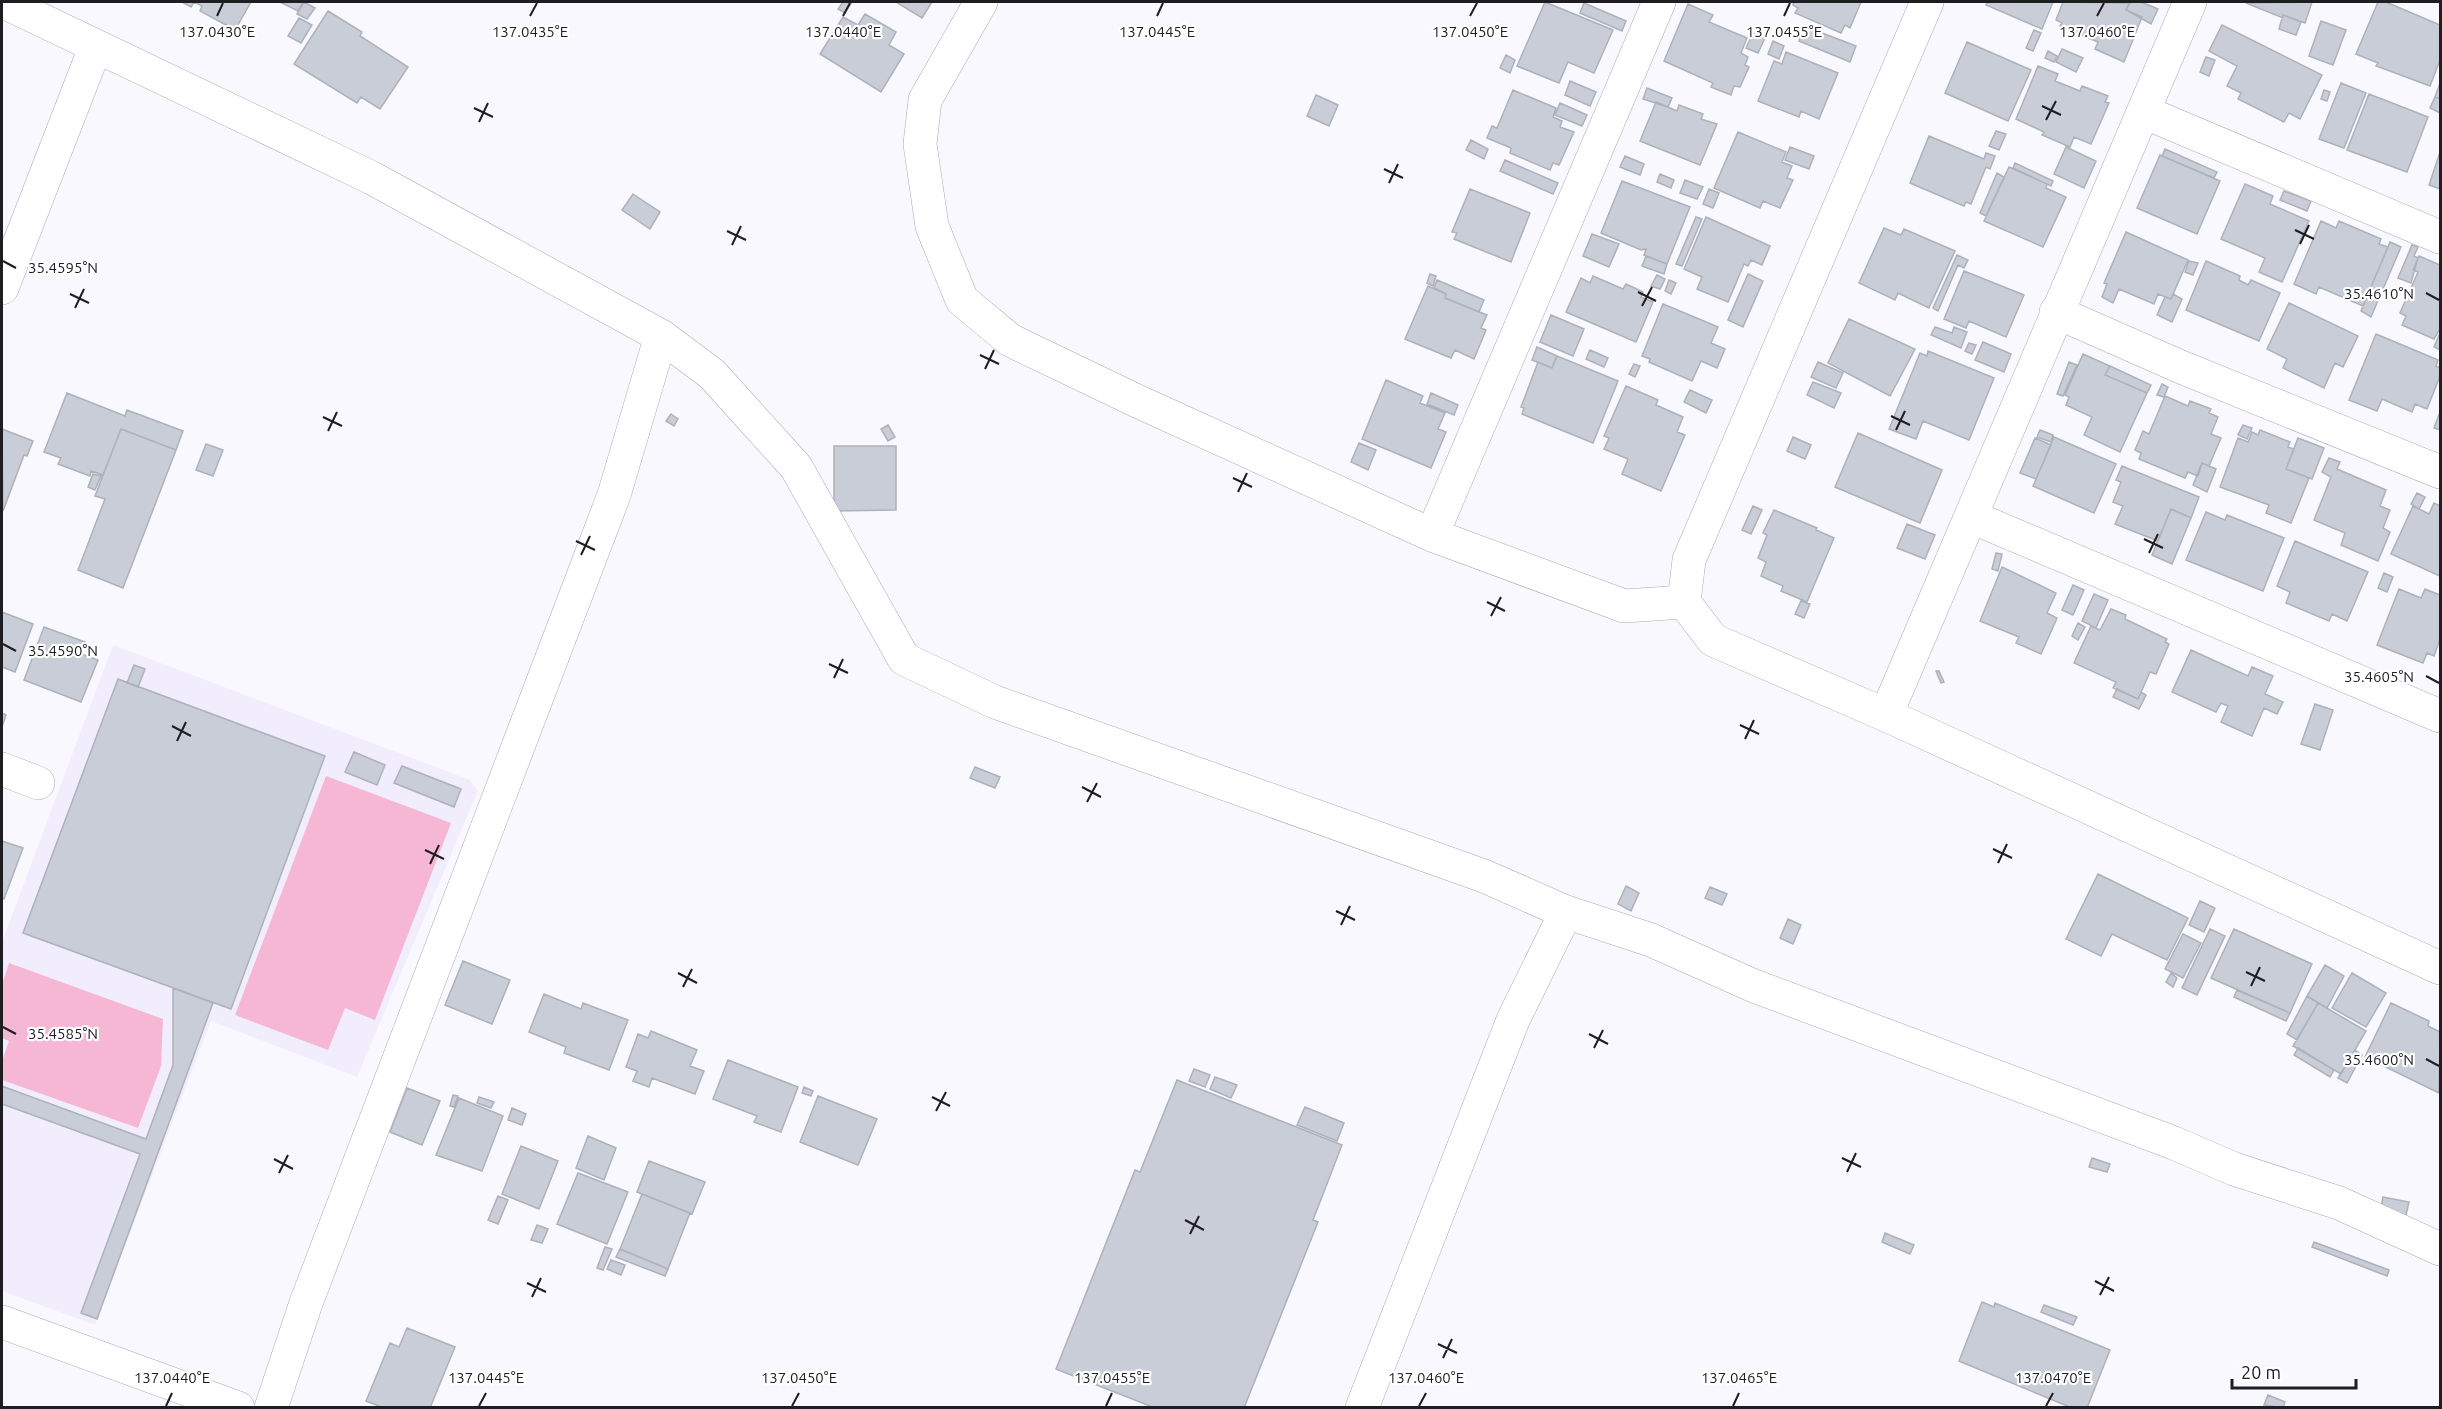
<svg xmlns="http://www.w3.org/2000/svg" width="2442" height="1409" font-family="Ubuntu,sans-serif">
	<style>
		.built { fill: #f1edfc }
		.green { fill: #f5b7d3 }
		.building { fill: #c9cdd8; stroke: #adb1bc; stroke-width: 1.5 }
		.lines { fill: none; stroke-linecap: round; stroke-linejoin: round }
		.minor-casing { stroke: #aca9b5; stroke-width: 34 }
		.tertiary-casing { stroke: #aca9b5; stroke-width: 34 }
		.minor { stroke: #fff; stroke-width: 33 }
		.tertiary { stroke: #fff; stroke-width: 33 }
		.ticks { fill: none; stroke: #1e1d21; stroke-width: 2 }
		.ticks-label { font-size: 15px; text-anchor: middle; fill: #1e1d21; stroke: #fff; stroke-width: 4.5; stroke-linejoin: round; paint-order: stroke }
	</style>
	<rect width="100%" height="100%" fill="#faf8ff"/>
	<path class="built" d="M113 645 470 780 478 791 357 1077 211 1021 95 1325 2 1291V942Z"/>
	<path class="green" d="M326 776 451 823 375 1020 345 1008 328 1050 235 1015Z
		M9 963 163 1019 161 1066 138 1128 2 1080V1061L9 1041 2 1038V985Z"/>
	<path class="building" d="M182 2H251L235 30 200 11 202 6 194 2 191 7Z
		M280 2H303L298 11Z
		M304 2 315 8 307 19 297 14Z
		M843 2H852L845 13 838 9Z
		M896 2H932L922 18Z
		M1545 2 1613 30 1594 73 1568 62 1559 83 1517 66Z
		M1794 2H1861L1850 28 1845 25 1841 33 1795 13 1798 8 1793 5Z
		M1988 2H2053L2042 29 1986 5Z
		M2063 2 2130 3 2126 10 2142 17 2124 62 2095 49 2098 42 2060 26 2062 23 2056 20Z
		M2130 2H2141L2158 9 2151 24 2126 10Z
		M2312 2 2305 23 2283 15V18L2246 3Z
		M2378 2H2386L2440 25V60L2430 86 2376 66 2378 63 2356 54Z
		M1584 3 1626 21 1622 31 1580 13Z
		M1688 4 1713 15 1709 22 1747 38 1741 53 1748 57 1745 65 1749 67 1740 87 1734 86 1731 95 1711 87 1713 83 1664 61Z
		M328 11 362 32 360 36 408 67 380 109 361 97 357 103 294 64Z
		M865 14 896 32 889 45 904 54 881 92 820 54 843 17 858 25Z
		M2283 15 2301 22 2296 35 2279 29Z
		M299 18 312 25 301 43 288 36Z
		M2321 21 2346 30 2333 65 2309 56Z
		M2222 25 2322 75 2300 119 2289 113 2284 122 2238 99 2241 93 2227 86 2237 66 2209 51Z
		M1804 26 1856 46 1850 62 1799 41Z
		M2034 30 2041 33 2033 51 2026 48Z
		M1753 33 1765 38 1758 53 1746 48Z
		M1773 41 1784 46 1779 59 1768 54Z
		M1967 42 2031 70 2008 121 1945 93Z
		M2062 49 2083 58 2076 72 2056 62Z
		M2048 51 2057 56 2054 62 2045 58Z
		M1786 52 1838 73 1819 119 1801 111 1799 117 1758 101 1774 61 1782 64Z
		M1506 55 1515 60 1510 73 1500 68Z
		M2206 57 2215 60 2209 76 2200 72Z
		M2038 66 2058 74 2055 81 2080 91 2082 86 2108 96 2105 102 2109 103 2091 144 2074 137 2070 147 2042 135 2044 132 2016 119Z
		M1570 81 1596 92 1590 106 1565 95Z
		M2341 83 2366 93 2344 148 2319 139Z
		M2440 83V99L2435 97Z
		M1647 88 1672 98 1668 107 1643 99Z
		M1513 90 1556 108 1553 117 1562 121 1560 127 1574 132 1559 165 1553 163 1550 170 1510 153 1511 148 1487 138 1492 126 1497 128Z
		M2324 90 2330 92 2327 101 2321 99Z
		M2369 94 2428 117 2407 172 2347 150Z
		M1316 95 1338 105 1329 126 1307 116Z
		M2435 97 2440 99V113L2430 108Z
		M1656 102 1677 111 1679 105 1703 114 1701 119 1717 124 1700 165 1640 141Z
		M1560 103 1587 115 1582 126 1555 115Z
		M1996 131 2006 134 1999 150 1989 146Z
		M1738 132 1786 152 1782 162 1792 166 1787 178 1793 180 1780 208 1763 201 1760 208 1714 188Z
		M1929 136 1984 159 1986 153 1995 156 1990 169 1986 167 1971 204 1966 202 1964 206 1910 183Z
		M1471 140 1488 149 1484 159 1466 150Z
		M1790 147 1814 156 1809 169 1785 160Z
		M2066 147 2096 161 2084 188 2054 174Z
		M2165 149 2217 172 2214 178 2162 156Z
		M2440 152V189L2429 185Z
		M2160 155 2220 181 2197 234 2137 208Z
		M1625 156 1644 164 1640 175 1620 167Z
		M1505 160 1558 183 1553 194 1500 171Z
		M2015 163 2053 181 2051 186 2013 168Z
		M2009 167 2047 184 2046 188 2066 197 2043 247 1984 221Z
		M1997 173 2004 177 1986 216 1980 213Z
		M1660 174 1674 180 1671 188 1657 182Z
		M1685 180 1703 187 1697 199 1680 193Z
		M1622 181 1690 207 1667 264 1644 255 1646 249 1641 250 1601 233Z
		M2245 184 2273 196 2270 204 2309 221 2282 282 2259 272 2265 258 2221 239Z
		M1470 189 1530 213 1511 262 1454 239 1457 233 1452 232Z
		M1709 189 1719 193 1713 208 1703 204Z
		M2284 191 2311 201 2307 211 2280 200Z
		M633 194 660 212 650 229 622 210Z
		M1696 217 1702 219 1682 266 1676 264Z
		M1706 217 1770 246 1762 265 1751 260 1748 266 1744 264 1728 302 1697 289 1702 277 1684 269Z
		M2321 221 2336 228 2339 221 2381 239 2379 244 2388 247 2363 306 2319 287 2316 294 2294 284Z
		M1884 228 1901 235 1904 229 1955 251 1929 308 1898 293 1895 300 1859 283Z
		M2126 232 2188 260 2171 299 2158 294 2154 304 2119 289 2113 303 2102 297 2107 284 2104 283Z
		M1592 234 1619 244 1609 267 1583 256Z
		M2390 242 2401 247 2371 317 2361 311Z
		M2412 245 2418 247 2414 256 2418 258 2411 283 2398 278Z
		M1957 255 1968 260 1964 268 1958 265 1938 311 1933 308Z
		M1646 256 1667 264 1664 274 1642 266Z
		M2419 256 2440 265V329L2434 339 2402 325 2406 316 2400 313 2418 272 2413 270Z
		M2189 261 2198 263 2193 275 2185 272Z
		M2206 261 2240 276 2239 280 2248 285 2251 280 2280 293 2259 341 2186 310Z
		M1964 271 2024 295 2006 337 1969 321 1966 328 1944 319Z
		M1430 274 1436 276 1433 286 1427 283Z
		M1748 274 1763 281 1743 327 1728 320Z
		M1657 275 1665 279 1660 289 1651 286Z
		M1593 276 1623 289 1626 284 1643 292 1641 297 1653 302 1636 342 1566 312 1581 278 1590 283Z
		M1437 280 1484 300 1479 312 1445 298 1446 294 1434 288Z
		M1669 280 1676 283 1671 294 1665 291Z
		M1428 286 1446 294 1445 298 1487 315 1481 328 1486 330 1474 359 1455 350 1451 358 1405 339Z
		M2173 294 2182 299 2172 322 2157 315 2165 297 2171 299Z
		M2289 303 2358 336 2343 367 2335 363 2324 388 2283 368 2287 359 2267 349Z
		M1663 304 1718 327 1711 343 1725 349 1717 368 1701 361 1692 381 1649 362 1650 359 1642 356Z
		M1551 315 1584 329 1573 356 1540 342Z
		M1849 319 1915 349 1890 396 1828 363Z
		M1935 327 1952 333 1954 327 1967 332 1961 348 1931 335Z
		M2440 333V350L2434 347Z
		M2376 334 2438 360 2436 366 2440 368V376L2427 409 2415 404 2412 412 2382 399 2377 411 2349 400Z
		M1983 342 2011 354 2004 372 1975 360Z
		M1969 343 1976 345 1972 354 1965 351Z
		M1537 347 1557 356 1552 368 1532 360Z
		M1590 350 1608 358 1604 367 1586 359Z
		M1928 351 1994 378 1969 440 1923 421 1916 439 1889 429 1920 353 1927 356Z
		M2083 354 2110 366 2105 375 2147 393 2120 452 2084 435 2092 417 2066 405 2069 397 2065 395Z
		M1557 356 1618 381 1593 443 1522 414 1524 408 1521 407 1538 362 1552 368Z
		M1818 362 1843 373 1836 388 1811 377Z
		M2069 362 2077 365 2063 396 2057 394Z
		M1634 364 1640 366 1635 377 1629 374Z
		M2110 366 2151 385 2147 393 2105 375Z
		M1386 380 1423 396 1420 403 1445 413 1438 429 1446 432 1431 468 1362 439Z
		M1813 382 1841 393 1834 408 1807 395Z
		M2162 384 2168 387 2164 397 2157 395Z
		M1626 386 1658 400 1656 405 1683 417 1677 432 1685 435 1661 491 1622 474 1628 459 1604 449 1609 438 1604 436Z
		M1690 390 1712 400 1706 413 1684 402Z
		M67 393 125 416 127 410 183 431 176 450 121 429 103 475 91 471 90 476 58 464 61 458 44 452Z
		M1431 393 1458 405 1454 415 1427 404Z
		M2165 396 2188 406 2190 401 2211 409 2209 413 2218 417 2211 434 2221 438 2209 466 2202 463 2198 476 2188 472 2185 478 2139 459 2141 453 2135 450 2143 431 2149 434Z
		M2440 412V430L2434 428Z
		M671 414 678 419 674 426 666 421Z
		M888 425 895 437 888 441 881 429Z
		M2243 425 2252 428 2247 439 2238 435Z
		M2 429 33 441 27 456 24 455 3 511Z
		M121 429 176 450 123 588 78 570 105 499 95 496Z
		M2040 430 2053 435 2051 442 2037 437Z
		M2260 430 2290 442 2288 447 2294 449 2286 469 2309 478 2291 523 2266 513 2269 505 2220 487 2238 438 2248 442 2252 432 2258 435Z
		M1858 433 1942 470 1920 523 1835 487Z
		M1793 437 1811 445 1805 459 1787 451Z
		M2054 437 2116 464 2094 513 2033 486Z
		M2035 438 2051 445 2036 479 2020 473Z
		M2298 438 2324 448 2312 479 2286 469Z
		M1359 443 1376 450 1368 470 1351 462Z
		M206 444 223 450 213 476 196 470Z
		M834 446H896V510L834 511Z
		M2329 458 2340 462 2337 469 2386 490 2380 506 2390 510 2383 528 2390 532 2378 561 2341 545 2345 533 2314 520 2331 477 2322 472Z
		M2202 463 2216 469 2207 492 2193 485Z
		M2122 466 2199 497 2191 518 2171 509 2158 541 2115 524 2123 506 2113 502 2121 482 2116 480Z
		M93 474 101 476 95 490 88 487Z
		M2417 493 2425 497 2419 509 2411 504Z
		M2434 503 2440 506V576L2391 554 2413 506 2429 514Z
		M1753 506 1762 510 1751 534 1742 530Z
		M2171 509 2191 518 2172 564 2152 555Z
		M1774 510 1817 528 1816 530 1834 538 1807 602 1781 591 1783 586 1761 576 1766 562 1758 558 1767 535 1763 533Z
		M2206 512 2225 520 2227 515 2284 538 2263 591 2186 560Z
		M1907 524 1935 535 1925 559 1897 548Z
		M2295 541 2368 572 2347 621 2332 614 2329 621 2286 603 2290 592 2277 586Z
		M1996 553 2002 554 1998 571 1992 569Z
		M2002 567 2056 593 2047 613 2057 618 2041 654 2016 643 2019 637 1980 621Z
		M2384 573 2393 577 2387 592 2378 588Z
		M2073 585 2084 590 2073 615 2062 610Z
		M2399 589 2421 598 2425 589 2440 595V639L2434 656 2427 653 2423 663 2377 645Z
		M2094 594 2108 600 2096 628 2082 621Z
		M1801 601 1810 604 1804 618 1795 614Z
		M2111 609 2126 615 2125 619 2167 639 2165 642 2169 644 2156 674 2150 672 2138 699 2113 688 2116 682 2074 663 2091 626 2100 630Z
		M2 612 33 624 15 672 2 667Z
		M2078 623 2085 627 2078 640 2072 636Z
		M44 627 85 642 81 654 98 660 81 702 24 680Z
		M2191 650 2248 676 2252 667 2273 676 2265 694 2283 702 2277 714 2264 708 2252 736 2221 722 2228 706 2221 703 2216 712 2172 692Z
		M134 665 145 669 138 687 127 683Z
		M1936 671H1939L1944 682 1941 683Z
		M118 679 325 756 231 1009 23 933Z
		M2117 689 2138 699 2141 692 2146 695 2139 709 2113 697Z
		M2315 704 2333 710 2320 750 2301 744Z
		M2 713 6 715 2 727Z
		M354 752 385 765 377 785 345 772Z
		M402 766 461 789 454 807 394 783Z
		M975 767 1000 777 995 788 970 778Z
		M2 841 23 848 4 899 2 898Z
		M2098 874 2188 918 2167 960 2112 934 2101 956 2066 939Z
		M1626 886 1639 893 1631 911 1618 904Z
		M1710 887 1727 894 1722 905 1705 898Z
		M2200 901 2215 908 2204 932 2189 925Z
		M1788 919 1801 925 1793 944 1780 938Z
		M2210 929 2225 936 2197 995 2182 988Z
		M2234 929 2312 964 2290 1013 2211 978Z
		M2183 934 2201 943 2183 978 2165 969Z
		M463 961 510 980 492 1024 445 1005Z
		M2325 965 2344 976 2327 1008 2307 996Z
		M2171 973 2177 978 2173 987 2166 982Z
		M2352 973 2386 993 2366 1027 2332 1008Z
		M173 988 213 1003 97 1319 81 1313 140 1154 2 1104V1086L146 1139 173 1065Z
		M2237 990 2290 1013 2286 1021 2234 997Z
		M544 994 581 1009 583 1003 628 1020 609 1070 564 1053 566 1047 529 1032Z
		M2307 996 2318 1003 2297 1040 2287 1034Z
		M2318 1003 2366 1031 2341 1074 2293 1046Z
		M2391 1003 2429 1021 2428 1026 2440 1032 2439 1093 2365 1057Z
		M651 1031 697 1050 690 1066 704 1071 695 1094 652 1078 649 1087 633 1081 637 1071 626 1067 638 1034 648 1038Z
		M2298 1048 2334 1070 2330 1077 2294 1055Z
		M2355 1050 2362 1055 2347 1083 2338 1078Z
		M728 1060 798 1087 781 1132 754 1122 757 1116 713 1099Z
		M1194 1069 1210 1075 1205 1087 1189 1081Z
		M1215 1077 1237 1085 1231 1098 1210 1089Z
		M1177 1080 1342 1145 1313 1220 1318 1222 1244 1408H1155L1056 1369 1135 1170 1140 1172Z
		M804 1087 813 1091 811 1096 802 1093Z
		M407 1088 440 1101 422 1145 390 1132Z
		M453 1095 458 1096 454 1107 450 1106Z
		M818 1096 877 1119 858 1165 800 1142Z
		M479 1097 494 1102 491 1108 477 1103Z
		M459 1098 503 1116 482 1171 436 1155Z
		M1305 1107 1344 1123 1337 1141 1297 1125Z
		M512 1108 526 1114 522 1125 508 1120Z
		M588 1136 616 1148 604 1180 576 1168Z
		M521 1146 558 1161 539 1209 502 1194Z
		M2092 1158 2110 1164 2107 1172 2089 1167Z
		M649 1161 705 1182 692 1214 637 1192Z
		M578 1173 628 1192 607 1244 557 1224Z
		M642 1194 690 1213 668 1269 620 1249Z
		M498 1196 508 1200 498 1224 488 1220Z
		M2383 1197 2409 1202 2404 1224 2379 1218Z
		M537 1225 548 1229 542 1243 531 1240Z
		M1885 1233 1914 1245 1910 1254 1882 1242Z
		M2314 1242 2389 1270 2387 1276 2312 1247Z
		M605 1247 612 1249 603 1270 597 1268Z
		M620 1249 668 1269 665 1276 616 1257Z
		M611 1260 625 1265 621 1275 607 1269Z
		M1982 1302 1994 1307 1995 1303 2110 1350 2087 1408H2072L1959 1361Z
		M2044 1305 2077 1317 2073 1325 2041 1312Z
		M407 1328 455 1347 430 1408H384L366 1401 390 1343 399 1347Z
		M2268 1395 2285 1402 2283 1408 2264 1405Z"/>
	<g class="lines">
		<g class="minor-casing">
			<path id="minor" d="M4 2 372 178 661 336 712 374 796 467 904 659 995 702 1484 876 1566 912 1651 940 1754 986 2174 1143 2234 1169 2339 1203 2440 1249
				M981 2 925 100 920 144 932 226 962 300 1010 340 1137 401 1432 535 1624 606 1684 602
				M2144 112 2440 237
				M2 288 95 48
				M2056 312 2181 367 2440 472
				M1972 517 2440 716
				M1432 535 1659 2
				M1886 715 2190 2
				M2 769 38 783
				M271 1408 306 1303 614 495 661 336
				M1362 1408 1513 1020 1566 912"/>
		</g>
		<g class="tertiary-casing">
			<path id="tertiary" d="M1927 2 1689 560 1684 602 1713 640 1886 715 2440 968
				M2 1322 238 1408"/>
		</g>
		<use href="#minor" class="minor"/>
		<use href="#tertiary" class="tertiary"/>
	</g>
	<path class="ticks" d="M217 16 223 3M530 16 537 3M843 16 850 3M1157 16 1163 3M1470 16 1477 3M1784 16 1790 3M2097 16 2104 3M2042 106 2061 115M474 108 493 117M2046 120 2056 101M479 122 488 103M1384 169 1403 178M1389 183 1398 164M2295 230 2314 239M727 231 746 240M2300 244 2309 225M732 245 741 226M3 261 16 268M1638 292 1656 301M2426 293 2439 300M70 294 89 303M1642 306 1652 287M75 308 84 289M980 355 999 364M985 369 994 350M1891 416 1910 425M323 417 342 426M1896 430 1905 411M328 431 337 412M1233 478 1252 487M1238 492 1247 473M2144 539 2163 548M576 541 595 550M2149 553 2158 534M581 555 590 536M1487 602 1505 611M1491 616 1501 597M3 644 16 651M829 664 848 673M2426 676 2439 683M834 678 843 659M1740 725 1759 734M172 726 191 736M1745 739 1754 720M177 741 186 722M1082 787 1101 797M1087 802 1097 783M1993 849 2012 858M425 850 444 859M1998 863 2007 844M430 864 439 845M1336 911 1355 920M1341 925 1350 906M2246 972 2265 981M678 973 697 983M2251 986 2260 967M683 987 692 969M3 1027 16 1034M1589 1034 1608 1044M1594 1048 1603 1030M2426 1059 2439 1066M932 1097 950 1106M936 1111 946 1092M1842 1158 1861 1167M274 1159 293 1169M1847 1172 1856 1153M279 1173 288 1155M1185 1220 1204 1230M1190 1234 1199 1216M2095 1281 2114 1291M527 1283 546 1292M2100 1295 2109 1277M532 1297 541 1278M1438 1344 1457 1353M1443 1358 1452 1339M166 1406 172 1393M479 1406 486 1393M792 1406 799 1393M1106 1406 1112 1393M1419 1406 1426 1393M1733 1406 1739 1393M2046 1406 2053 1393"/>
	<g class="ticks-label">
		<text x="217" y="37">137.0430°E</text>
		<text x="530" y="37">137.0435°E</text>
		<text x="843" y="37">137.0440°E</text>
		<text x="1157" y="37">137.0445°E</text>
		<text x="1470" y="37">137.0450°E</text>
		<text x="1784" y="37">137.0455°E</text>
		<text x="2097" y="37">137.0460°E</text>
		<text x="63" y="273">35.4595°N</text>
		<text x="2379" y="299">35.4610°N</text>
		<text x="63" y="656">35.4590°N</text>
		<text x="2379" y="682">35.4605°N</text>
		<text x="63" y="1039">35.4585°N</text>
		<text x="2379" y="1065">35.4600°N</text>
		<text x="172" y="1383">137.0440°E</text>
		<text x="486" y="1383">137.0445°E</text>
		<text x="799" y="1383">137.0450°E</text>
		<text x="1112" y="1383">137.0455°E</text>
		<text x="1426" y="1383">137.0460°E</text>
		<text x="1739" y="1383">137.0465°E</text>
		<text x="2053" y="1383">137.0470°E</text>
	</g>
	<rect width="2442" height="1409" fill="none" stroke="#1e1d21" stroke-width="6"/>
	<path d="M2232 1379v9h124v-9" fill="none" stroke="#1e1d21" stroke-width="3"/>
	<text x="2241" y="1379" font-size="18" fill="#1e1d21" stroke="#ffffff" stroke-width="4.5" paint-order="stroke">20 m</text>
</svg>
